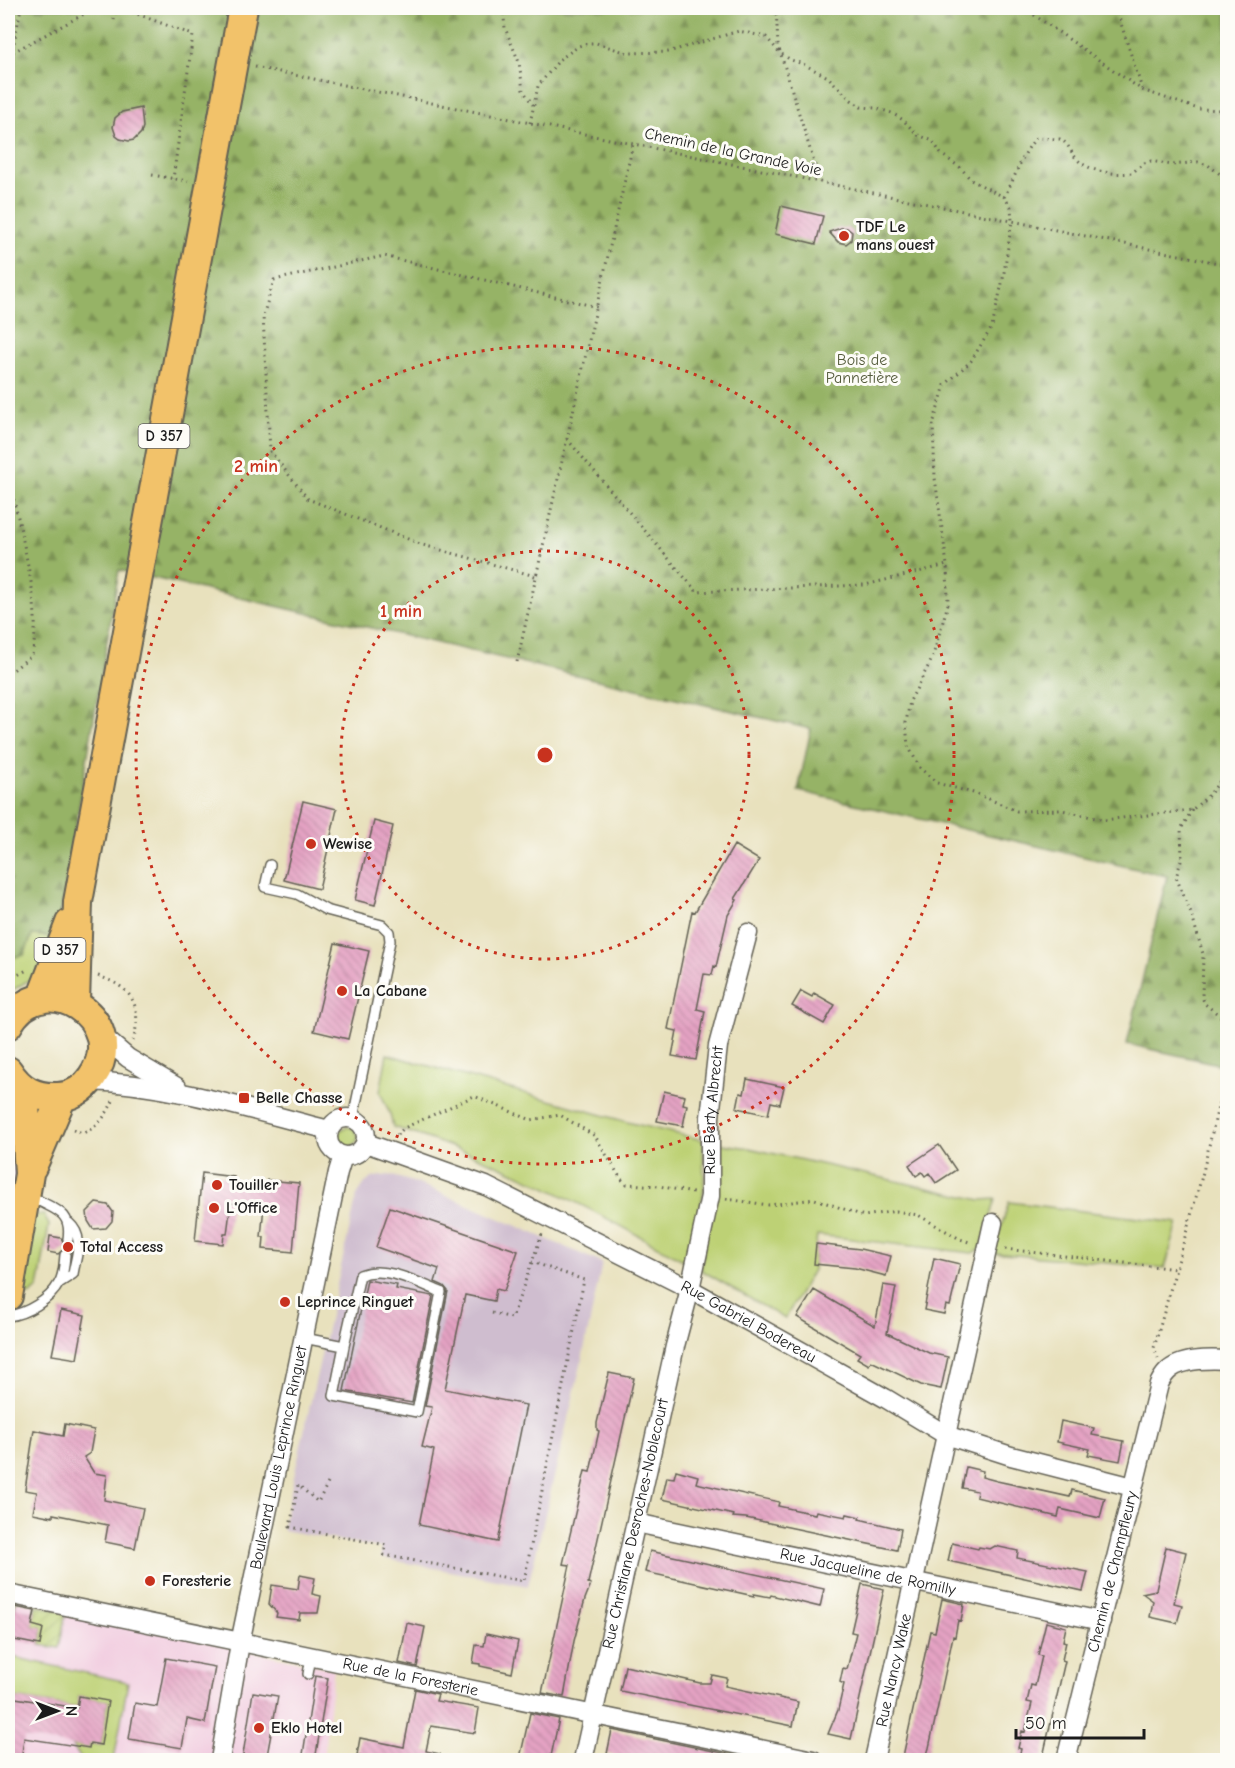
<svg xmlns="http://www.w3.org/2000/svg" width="1235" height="1768" font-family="'Comic Neue',sans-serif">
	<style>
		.built { fill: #f2cfe1 }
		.industrial { fill: #cfbdcf }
		.grass { fill: #bdd174; stroke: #6c7648; stroke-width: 1.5 }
		.forest { fill: url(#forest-firs); stroke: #596841; stroke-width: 1.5 }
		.garden { fill: url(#garden-furrows); stroke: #6c7648; stroke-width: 1.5 }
		.building { fill: url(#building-back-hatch) }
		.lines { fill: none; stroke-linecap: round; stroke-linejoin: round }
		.lane-casing { stroke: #636154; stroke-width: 12 }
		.street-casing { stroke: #636154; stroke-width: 21 }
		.primary-casing { stroke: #636154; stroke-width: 32 }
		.path { stroke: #636154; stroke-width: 3; stroke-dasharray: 1.5 4.5; stroke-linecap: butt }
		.lane { stroke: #fff; stroke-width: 9 }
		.street { stroke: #fff; stroke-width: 18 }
		.primary { stroke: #f2c26a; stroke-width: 28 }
		.ring { fill: none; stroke: #c8321e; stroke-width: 3; stroke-dasharray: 3 6 }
		.poi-dot { fill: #c8321e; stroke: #fdfcf7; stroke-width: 2 }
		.labels { text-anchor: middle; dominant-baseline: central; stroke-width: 6; stroke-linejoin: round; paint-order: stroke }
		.shield { fill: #fdfcf7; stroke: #605f5e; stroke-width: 1.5 }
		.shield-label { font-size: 15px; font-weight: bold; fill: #1c1c1c }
		.street-label { font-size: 16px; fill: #1c1c1c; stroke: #fdfcf7 }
		.poi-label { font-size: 16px; font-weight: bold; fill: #1c1c1c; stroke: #fdfcf7; text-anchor: start }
		.park-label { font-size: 16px; fill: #545b3b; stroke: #fdfcf7 }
		.centre { fill: #c8321e; stroke: #fdfcf7; stroke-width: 3 }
		.ring-label { font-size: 18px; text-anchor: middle; font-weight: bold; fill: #c8321e; stroke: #fdfcf7; stroke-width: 6; stroke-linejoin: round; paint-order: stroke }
	</style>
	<defs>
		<pattern id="forest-firs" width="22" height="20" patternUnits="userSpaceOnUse" patternTransform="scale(1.5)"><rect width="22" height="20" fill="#96b366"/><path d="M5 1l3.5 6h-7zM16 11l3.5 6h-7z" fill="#7a9153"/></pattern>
		<pattern id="garden-furrows" width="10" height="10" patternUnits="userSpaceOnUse" patternTransform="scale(1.5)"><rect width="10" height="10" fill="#bdd174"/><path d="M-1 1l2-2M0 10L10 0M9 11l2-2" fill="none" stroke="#a2b364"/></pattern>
		<pattern id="building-back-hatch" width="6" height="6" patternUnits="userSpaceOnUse" patternTransform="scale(1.5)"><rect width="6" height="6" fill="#e4a2c3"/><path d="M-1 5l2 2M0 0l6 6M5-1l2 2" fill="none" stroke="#c38ba7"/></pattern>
	</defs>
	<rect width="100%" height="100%" fill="#fdfcf7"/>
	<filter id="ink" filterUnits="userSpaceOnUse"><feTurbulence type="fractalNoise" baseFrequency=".0167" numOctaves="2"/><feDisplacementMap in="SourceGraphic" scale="12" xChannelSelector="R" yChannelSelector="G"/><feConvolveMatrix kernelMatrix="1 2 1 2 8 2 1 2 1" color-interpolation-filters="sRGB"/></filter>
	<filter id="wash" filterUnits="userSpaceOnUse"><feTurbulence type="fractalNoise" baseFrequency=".008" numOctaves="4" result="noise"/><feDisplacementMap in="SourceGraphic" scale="24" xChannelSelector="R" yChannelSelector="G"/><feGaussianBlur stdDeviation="1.35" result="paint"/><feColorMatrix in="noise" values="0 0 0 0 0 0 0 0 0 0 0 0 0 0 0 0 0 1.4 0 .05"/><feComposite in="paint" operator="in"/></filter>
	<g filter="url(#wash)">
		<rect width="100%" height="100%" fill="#e8e1bd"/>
		<path class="built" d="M8 1599 334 1669 323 1760H8Z"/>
		<path class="industrial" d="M8 1071 24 1090 8 1296Z
			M389 1175 420 1184 602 1263 582 1360 528 1586 381 1558V1548L282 1530 357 1195 365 1183 374 1177Z"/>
		<path class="grass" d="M32 935 57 937 34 977 8 993V958L24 955Z
			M387 1054 627 1122 703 1140 704 1189 690 1264C623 1227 556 1189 485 1160 455 1147 424 1137 393 1127L390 1114 380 1092Z
			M338 1137a10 10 0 1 1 20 0a10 10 0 1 1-20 0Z
			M716 1143 749 1148 981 1200 996 1199 981 1249 972 1253 817 1235 813 1270 785 1319 701 1270Z
			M1009 1202 1178 1223 1165 1268 993 1253Z
			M33 1214 44 1215 49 1225 38 1288 29 1295H19Z
			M8 1656 128 1682 114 1760H82L72 1745 89 1748 90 1743 101 1745 108 1701 79 1696 77 1708 9 1697 8 1706Z"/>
		<path class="forest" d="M8 8H1227V1066L1127 1044 1167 876 798 791 811 729 119 570 57 937 32 935 24 955 8 958Z"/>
		<path class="garden" d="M8 1599 16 1601 9 1639H8Z
			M36 1605 66 1612 59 1648 40 1645 43 1628 30 1625 33 1620Z"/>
		<g id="blocks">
			<path class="building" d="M141 108 143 127 141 133 134 140 129 141 120 139 116 136 113 127 115 118 122 112Z
				M781 206 823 216 816 244 775 234Z
				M841 228H847L852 232 851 240 846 244 838 242 829 232Z
				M303 801 337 809 319 889 284 880Z
				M374 821 393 826 375 905 355 900Z
				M734 845 759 860 735 899 737 900 728 915 716 967 714 966 712 975 704 974 697 1009 705 1011 696 1060 672 1056 677 1031 668 1029 692 911 695 912Z
				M335 943 369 951 348 1039 314 1031Z
				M801 991 812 997 814 993 835 1005 824 1024 792 1006Z
				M747 1079 784 1087 780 1104 771 1102 768 1115 737 1108 740 1093 744 1094Z
				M664 1091 685 1096 683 1104 687 1105 683 1126 657 1121Z
				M939 1145 956 1170 936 1183 929 1173 925 1176 922 1172 916 1176 909 1165Z
				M202 1173 234 1177 233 1182 266 1185 267 1180 299 1183 293 1252 263 1249 264 1237H261L264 1206 231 1203 227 1234H224L223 1244 195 1241Z
				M96 1203 108 1205 113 1212 112 1221 106 1228 93 1229 88 1221 87 1212Z
				M390 1207 518 1251 504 1291 496 1289 494 1301 465 1295 445 1389 526 1405 498 1542 419 1525 434 1450 422 1447 432 1407 425 1406 448 1291 444 1286 435 1282 439 1269 376 1247Z
				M50 1236 61 1238 65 1245H71V1252L65 1248 58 1254 48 1252Z
				M816 1244 860 1249 891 1256 886 1276 855 1268 814 1264Z
				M934 1258 960 1264 950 1306 946 1305 944 1314 924 1310Z
				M367 1280 397 1285 396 1289 433 1296 412 1403 344 1391Z
				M883 1285 896 1287 887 1333 929 1353 948 1357 941 1389 921 1385 871 1361 869 1365 857 1358 860 1354 797 1317 814 1290 875 1326Z
				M61 1310 85 1315 77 1359 52 1355Z
				M609 1373 634 1378 588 1583 591 1584 585 1599 574 1641 564 1697 542 1693 570 1565 563 1564 585 1471 590 1472 599 1431 597 1430V1423Z
				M1061 1421 1094 1428 1092 1435 1124 1441 1120 1461 1088 1455 1090 1449 1057 1442Z
				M65 1424 94 1430 90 1453 84 1457 94 1473 107 1475 104 1500 143 1508 135 1548 105 1542 108 1525 53 1514V1517L33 1513 37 1492 25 1490 34 1430 63 1436Z
				M966 1467 983 1471 982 1477 997 1481 1070 1497 1072 1490 1105 1498 1100 1518 1060 1509 1058 1517 976 1497 977 1491 962 1488Z
				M676 1470 698 1476 696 1483 779 1502 778 1506 815 1514 816 1511 846 1517 847 1514 860 1517 859 1519 901 1529 897 1550 746 1518 733 1517 734 1515 662 1499 667 1477 674 1478Z
				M952 1543 978 1549 979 1547 990 1549 995 1546 1018 1551 1017 1558 1088 1572 1083 1591 948 1561Z
				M1166 1547 1186 1552 1174 1603 1182 1605 1177 1623 1150 1617 1153 1601 1142 1593 1156 1590Z
				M650 1551 824 1589 820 1607 771 1595 770 1597 754 1594V1596L645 1572Z
				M300 1575 315 1578 312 1594 321 1596 318 1613H300L299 1620 276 1617 277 1613 269 1604 272 1585 298 1589Z
				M862 1584 884 1589 851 1739 828 1734 838 1710 844 1684 840 1682 843 1668 847 1669 856 1633 851 1632Z
				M942 1599 964 1604 961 1621 958 1620 955 1637 953 1636 929 1748 925 1761H902L930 1631 935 1632Z
				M15 1607 35 1611 32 1625 43 1628 40 1645 9 1639Z
				M1046 1622 1066 1627 1063 1641 1066 1642 1062 1660 1065 1661 1042 1761H1018L1021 1749 1018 1748 1022 1731 1025 1732 1032 1703 1027 1702 1031 1685 1035 1686 1042 1656 1038 1655Z
				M407 1623 425 1627 417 1667 399 1663Z
				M486 1634 518 1641 512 1673 480 1666V1664L473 1663 476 1645 484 1646Z
				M166 1658 215 1667 205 1723 187 1719 182 1748 129 1739 135 1703 157 1707Z
				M625 1666 700 1683H710L712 1675 727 1678 725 1686 798 1702 793 1726 620 1691Z
				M315 1676 328 1678 315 1761H302Z
				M415 1689 438 1694 436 1701 479 1708 475 1733 431 1726 426 1751 440 1754 439 1761H363L364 1756 357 1755 360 1738 404 1747Z
				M253 1692 278 1696 266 1761H242Z
				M79 1696 108 1701 101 1745 90 1743 89 1748 24 1738 21 1761H8L9 1697 77 1708Z
				M530 1713 559 1719 550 1761H522L520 1758Z
				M612 1730 747 1758V1761H623L624 1758 607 1754Z"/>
		</g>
	</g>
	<g filter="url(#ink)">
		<use href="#blocks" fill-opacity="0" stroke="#636154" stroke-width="1.5"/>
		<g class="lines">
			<g class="lane-casing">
				<path id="lane" d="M270 865 265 887 297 894 326 910 382 925 389 932 390 941 353 1118
					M29 1194C48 1210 73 1207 68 1239
					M59 1283 73 1274C76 1255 85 1237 69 1223
					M8 1316C26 1314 50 1300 59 1283 64 1275 64 1264 65 1255
					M304 1338 344 1346 334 1396 417 1412 441 1292C417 1282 385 1265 360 1275L344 1346
					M308 1674 311 1657"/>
			</g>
			<g class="street-casing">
				<g id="street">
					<path d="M100 1034 128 1058 177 1087"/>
					<path d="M89 1081C171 1084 250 1110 329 1130"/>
					<circle cx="347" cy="1137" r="19"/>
					<path id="s1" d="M366 1143 486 1186 690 1289 885 1398 946 1435 1011 1456 1133 1487"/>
					<path id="s2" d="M636 1523 1101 1621"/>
					<path id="s3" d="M8 1594 813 1760"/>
					<path id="s4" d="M220 1760 240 1643 338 1172 343 1156"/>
					<path id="s5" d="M583 1760 675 1346 690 1289 710 1196V1117L718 1046 748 933"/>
					<path id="s6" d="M874 1760 993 1223"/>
					<path id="s7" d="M1066 1760 1159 1384C1161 1380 1164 1375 1167 1372 1180 1358 1210 1359 1228 1360"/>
				</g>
			</g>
			<g class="primary-casing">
				<path id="primary" d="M41 999 70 923
					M75 1003 78 902 243 8
					M8 1025C42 962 132 1020 92 1077 84 1089 71 1097 57 1097 35 1098 20 1090 8 1071
					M32 1167 62 1097
					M8 1296 29 1174 24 1090"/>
			</g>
			<path class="path" d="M121 8 193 35 173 179
				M503 8 505 28 519 62 523 90 533 105
				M776 8 778 45 820 182
				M1024 8 1142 90 1198 109 1228 110
				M1116 8 1142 89
				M114 20 116 8
				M13 52 88 12 107 8
				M255 67 1228 265
				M8 72 21 8
				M530 123 538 86 560 59 579 46 588 43H596L628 53 668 52 739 31 766 37 780 53 791 60 803 64 828 77 850 99 861 107 876 108 892 113 903 120 918 135 933 141 941 154 961 168 971 180 1004 197 1011 207 1012 221 1003 279 992 327 971 361 945 385 933 424 935 478 947 565 948 604 932 659 910 701 906 722 908 746 920 768 937 783 977 794 1017 811 1062 810 1104 820 1192 810 1209 795 1228 771
				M152 175 188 181
				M1004 197C1016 177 1021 155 1036 138L1060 139C1069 144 1070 151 1076 158 1088 172 1114 175 1132 173L1144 163 1151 161 1172 165 1198 162 1208 165 1228 180
				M567 439 697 592 865 585 947 565
				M8 482C16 503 19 524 24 545 31 582 40 618 32 655L8 674
				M535 576 423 545 308 499 270 451 263 316 274 280 384 256 597 307
				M517 662 633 144
				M1192 810 1181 829 1182 858 1176 877 1192 916 1203 954 1202 997 1205 1004 1228 1022
				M98 976C133 987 143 1007 133 1041
				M8 980 27 970
				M73 1130 83 1133C100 1126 106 1115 114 1099
				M397 1135 404 1128 474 1096 531 1120 560 1115 595 1136 621 1179 627 1184 659 1186 693 1193
				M726 1199 769 1205 815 1199 864 1216 896 1211 918 1215 960 1239 972 1243
				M1005 1249 1176 1269
				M492 1313 512 1318 542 1234
				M1158 1359 1154 1348 1202 1176 1221 1094 1228 1081
				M328 1483 318 1502 298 1485 290 1527 386 1545 384 1555 524 1581 584 1280 532 1262"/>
			<use href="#lane" class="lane"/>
			<use href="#street" class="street"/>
			<use href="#primary" class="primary"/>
		</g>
	</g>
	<g class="ring">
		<circle cx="545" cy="755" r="204"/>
		<circle cx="545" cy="755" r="409"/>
	</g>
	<g class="poi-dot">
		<circle cx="844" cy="236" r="6"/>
		<circle cx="311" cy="844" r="6"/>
		<circle cx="342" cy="991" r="6"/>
		<rect x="238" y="1092" width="12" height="12" rx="3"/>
		<circle cx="217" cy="1185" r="6"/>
		<circle cx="214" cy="1208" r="6"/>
		<circle cx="68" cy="1247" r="6"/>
		<circle cx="285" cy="1302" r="6"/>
		<circle cx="150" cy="1581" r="6"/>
		<circle cx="259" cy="1728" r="6"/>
	</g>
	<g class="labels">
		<g class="shield">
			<rect x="138.5" y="424" width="51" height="24" rx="4.5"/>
			<rect x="34.5" y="938" width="51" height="24" rx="4.5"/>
		</g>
		<g class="shield-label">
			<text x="164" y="436">D 357</text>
			<text x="60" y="950">D 357</text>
		</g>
		<g class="street-label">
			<text transform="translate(733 152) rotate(12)">Chemin de la Grande Voie</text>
			<text stroke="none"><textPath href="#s5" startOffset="664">Rue Berty Albrecht</textPath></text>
			<text stroke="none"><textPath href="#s1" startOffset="423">Rue Gabriel Bodereau</textPath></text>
			<text stroke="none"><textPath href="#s4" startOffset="308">Boulevard Louis Leprince Ringuet</textPath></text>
			<text stroke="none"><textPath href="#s5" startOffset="242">Rue Christiane Desroches-Noblecourt</textPath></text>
			<text stroke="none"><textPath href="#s2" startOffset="237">Rue Jacqueline de Romilly</textPath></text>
			<text stroke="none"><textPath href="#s7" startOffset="194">Chemin de Champfleury</textPath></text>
			<text stroke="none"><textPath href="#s6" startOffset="92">Rue Nancy Wake</textPath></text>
			<text stroke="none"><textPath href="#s3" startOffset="411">Rue de la Foresterie</textPath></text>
		</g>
		<g class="poi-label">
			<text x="856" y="227">TDF Le<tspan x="856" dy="18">mans ouest</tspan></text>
			<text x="323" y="844">Wewise</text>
			<text x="354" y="991">La Cabane</text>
			<text x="256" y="1098">Belle Chasse</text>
			<text x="229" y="1185">Touiller</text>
			<text x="226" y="1208">L'Office</text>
			<text x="80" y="1247">Total Access</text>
			<text x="297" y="1302">Leprince Ringuet</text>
			<text x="162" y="1581">Foresterie</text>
			<text x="271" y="1728">Eklo Hotel</text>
		</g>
		<g class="park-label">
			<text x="862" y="360">Bois de<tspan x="862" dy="18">Pannetière</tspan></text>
		</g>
	</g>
	<circle cx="545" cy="755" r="9" class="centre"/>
	<g class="ring-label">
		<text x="256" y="472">2 min</text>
		<text x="401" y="617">1 min</text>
	</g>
	<rect width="1235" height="1768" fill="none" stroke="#fdfcf7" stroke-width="30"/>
	<g transform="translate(57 1711) rotate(90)" stroke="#fdfcf7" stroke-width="4.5" paint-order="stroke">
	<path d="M0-4.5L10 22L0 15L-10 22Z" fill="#1c1c1c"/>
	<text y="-9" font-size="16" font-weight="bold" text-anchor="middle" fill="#1c1c1c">N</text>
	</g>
	<path d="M1016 1729v9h128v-9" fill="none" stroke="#1c1c1c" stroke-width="3"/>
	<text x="1025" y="1729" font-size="18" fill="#1c1c1c" stroke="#fdfcf7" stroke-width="4.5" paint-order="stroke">50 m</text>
</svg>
